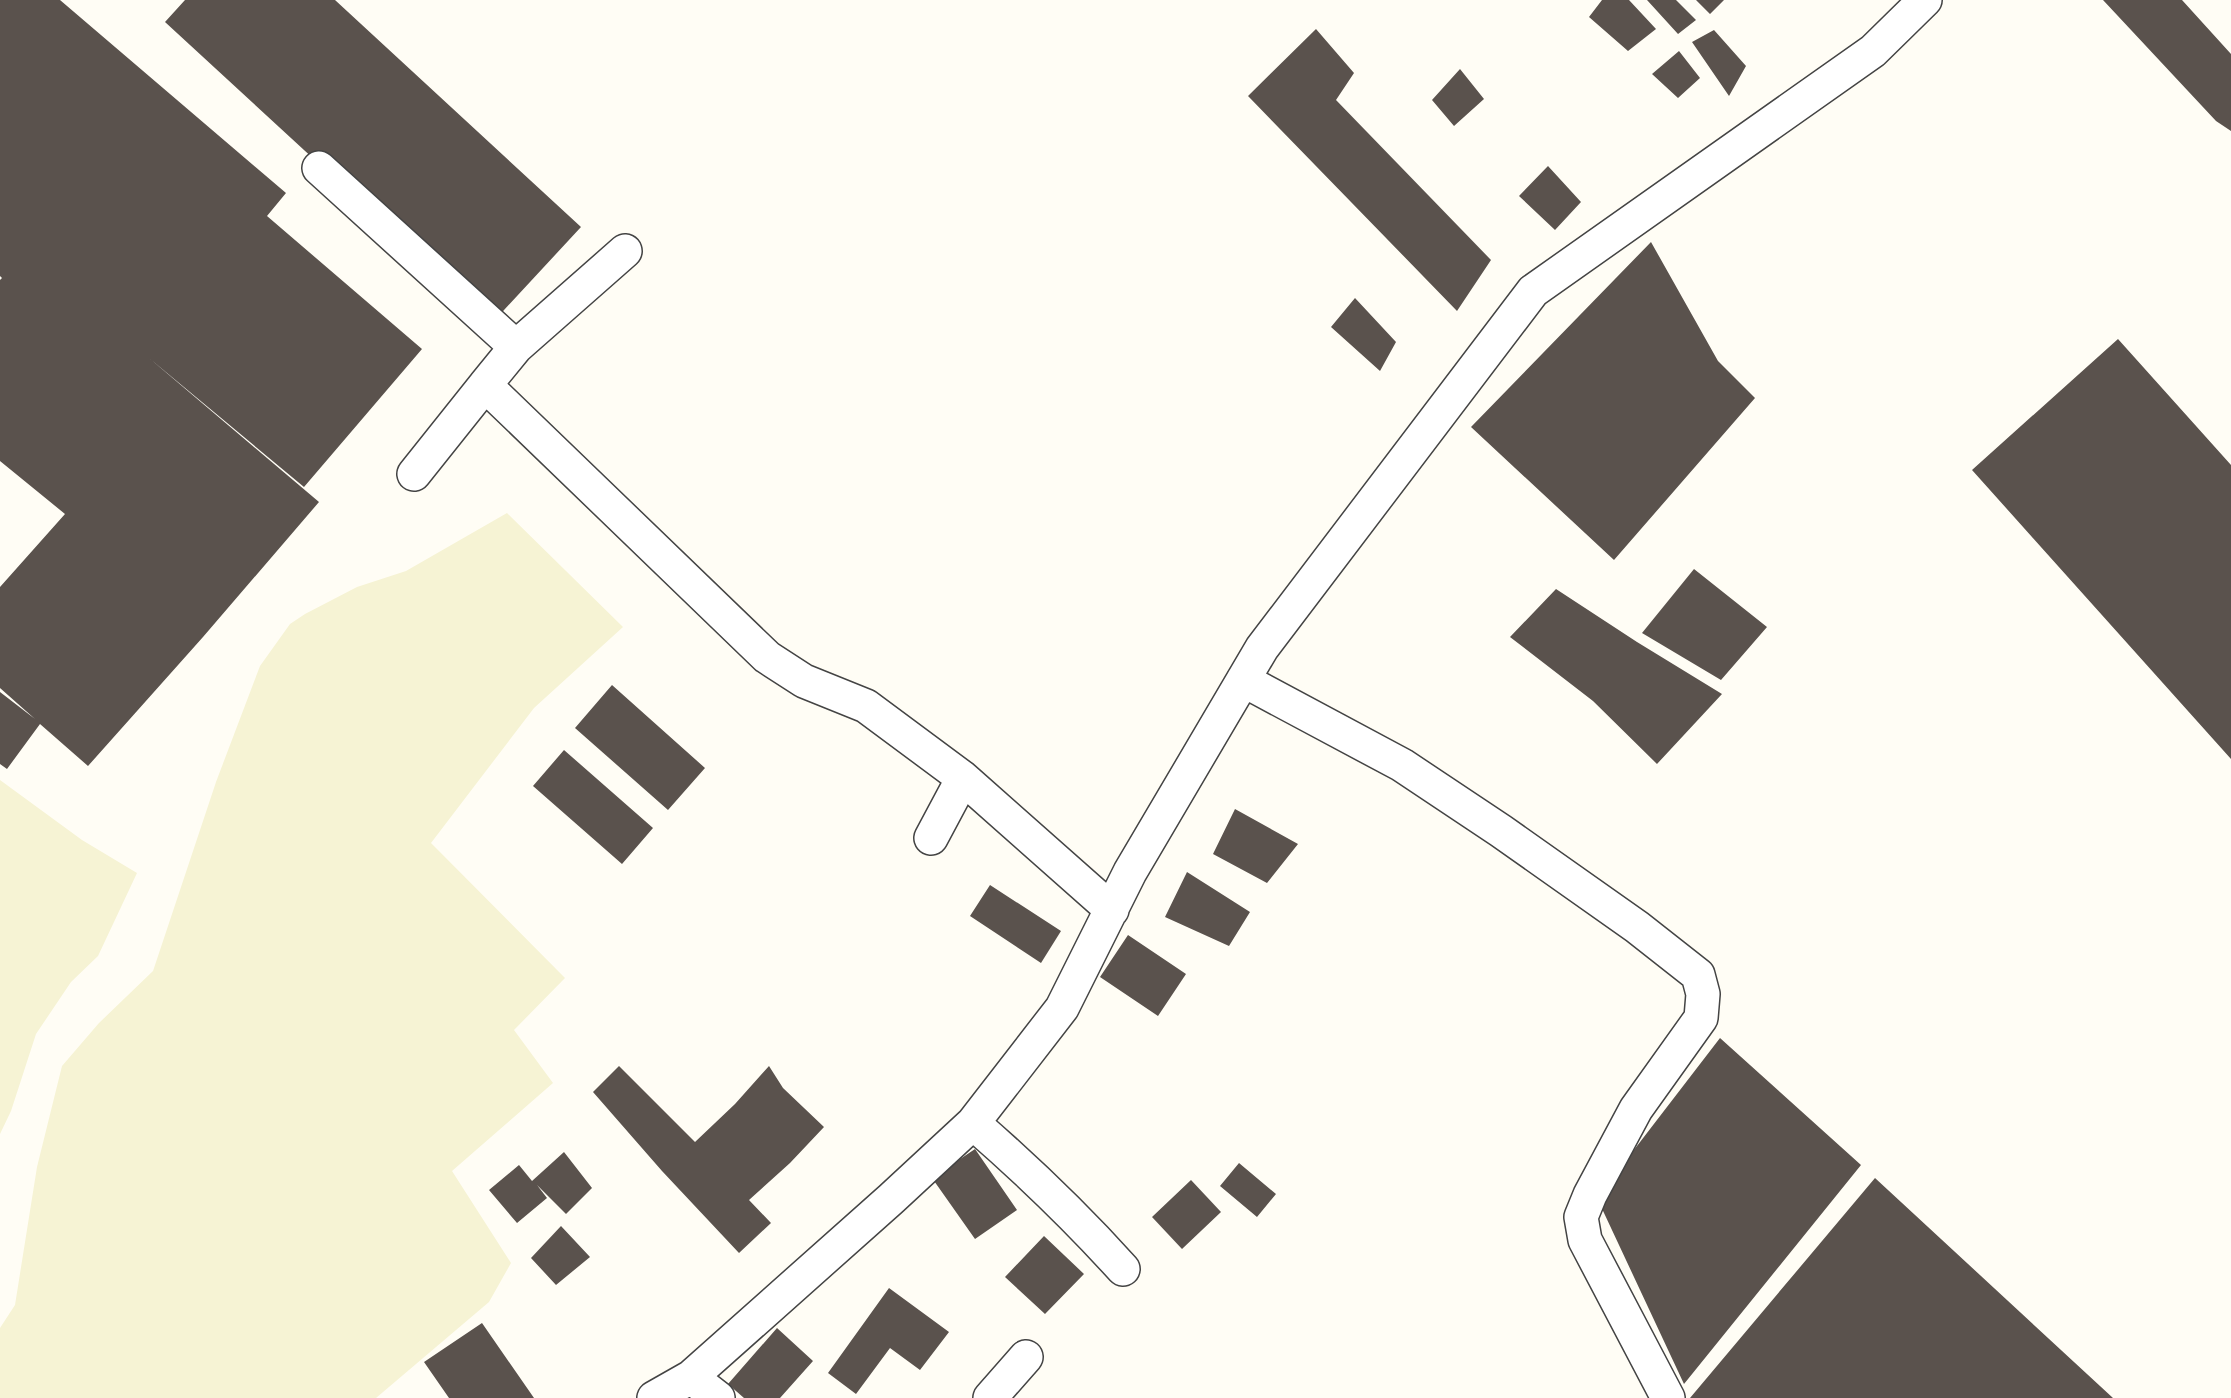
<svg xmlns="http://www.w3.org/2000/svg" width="2231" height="1398" font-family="Merriweather,serif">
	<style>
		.farmland { fill: #f6f3d4 }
		.building { fill: #5a524d }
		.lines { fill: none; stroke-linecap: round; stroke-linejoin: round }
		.minor-casing { stroke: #444; stroke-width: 36 }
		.minor { stroke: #fff; stroke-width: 33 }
	</style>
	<rect width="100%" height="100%" fill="#fffdf5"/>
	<path class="farmland" d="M507 513 623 627 534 708 431 843 565 978 514 1030 553 1083 452 1171 511 1263 489 1302 376 1398H0V1328L15 1305 37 1167 62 1066 99 1023 153 971 216 782 260 666 290 624 305 614 357 587 406 571Z
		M0 780 82 840 137 873 98 956 71 982 36 1034 11 1111 0 1134Z"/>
	<path class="building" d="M0 0H60L286 193 267 216 422 349 304 487 149 358 319 502 203 637 88 766 40 724 7 769 0 764V692L35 719 0 688V587L65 514 0 461V280L2 278 0 276Z
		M185 0H335L581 227 492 323 165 22Z
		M1602 0H1629L1656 29 1628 51 1589 17Z
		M1647 0H1676L1696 20 1678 34Z
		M1696 0H1724L1710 14Z
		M2103 0H2182L2231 54V131L2216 121Z
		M1316 29 1354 73 1336 100 1491 260 1457 311 1248 96Z
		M1714 30 1746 66 1729 96 1692 42Z
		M1679 51 1700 78 1678 98 1652 74Z
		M1460 69 1484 99 1454 126 1432 100Z
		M1548 166 1581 202 1555 230 1519 196Z
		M1651 242 1718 361 1755 398 1614 560 1471 427Z
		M1355 298 1396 342 1380 371 1331 327Z
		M2118 339 2231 465V759L1972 470Z
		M1694 569 1767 627 1721 680 1642 633Z
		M1556 589 1637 642 1722 694 1657 764 1593 701 1510 637Z
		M612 685 705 768 668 810 575 728Z
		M564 750 653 828 622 864 533 786Z
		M1235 809 1298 844 1267 883 1213 854Z
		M1187 872 1250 912 1229 946 1165 917Z
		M990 885 1061 931 1041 963 970 916Z
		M1128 935 1186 974 1158 1016 1100 977Z
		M1720 1038 1861 1165 1684 1384 1597 1198Z
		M619 1066 695 1142 735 1104 769 1066 783 1088 824 1127 790 1163 749 1200 771 1223 739 1253 662 1171 593 1092Z
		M975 1149 1017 1210 975 1239 932 1178Z
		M564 1152 592 1188 566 1214 537 1185 547 1198 517 1223 489 1190 519 1165 532 1181Z
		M1239 1163 1276 1194 1257 1217 1220 1186Z
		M1875 1178 2113 1398H1690Z
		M1191 1180 1221 1212 1182 1249 1152 1217Z
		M561 1226 590 1257 556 1285 531 1258Z
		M1044 1236 1084 1274 1045 1314 1005 1277Z
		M889 1288 949 1332 920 1370 890 1348 856 1394 828 1373Z
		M482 1323 534 1398H449L424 1362Z
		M777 1328 813 1361 780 1398H744L728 1384Z"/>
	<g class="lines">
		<g class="minor-casing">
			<path id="minor" d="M319 168 516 347
				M625 251 516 347 485 385 767 657 804 681 866 706 963 778
				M414 474 485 385
				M1243 680 1402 765 1501 831 1637 927 1698 975 1703 994 1701 1018 1636 1109 1590 1195 1581 1217 1585 1240 1668 1398
				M931 838 963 778 1112 910
				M973 1123C1026 1169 1076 1217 1123 1269
				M691 1377 718 1398
				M654 1398 691 1377 891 1199 973 1123 1062 1008 1130 872 1262 648 1533 291 1873 51 1925 0
				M990 1398 1026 1357"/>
		</g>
		<use href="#minor" class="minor"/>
	</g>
</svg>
